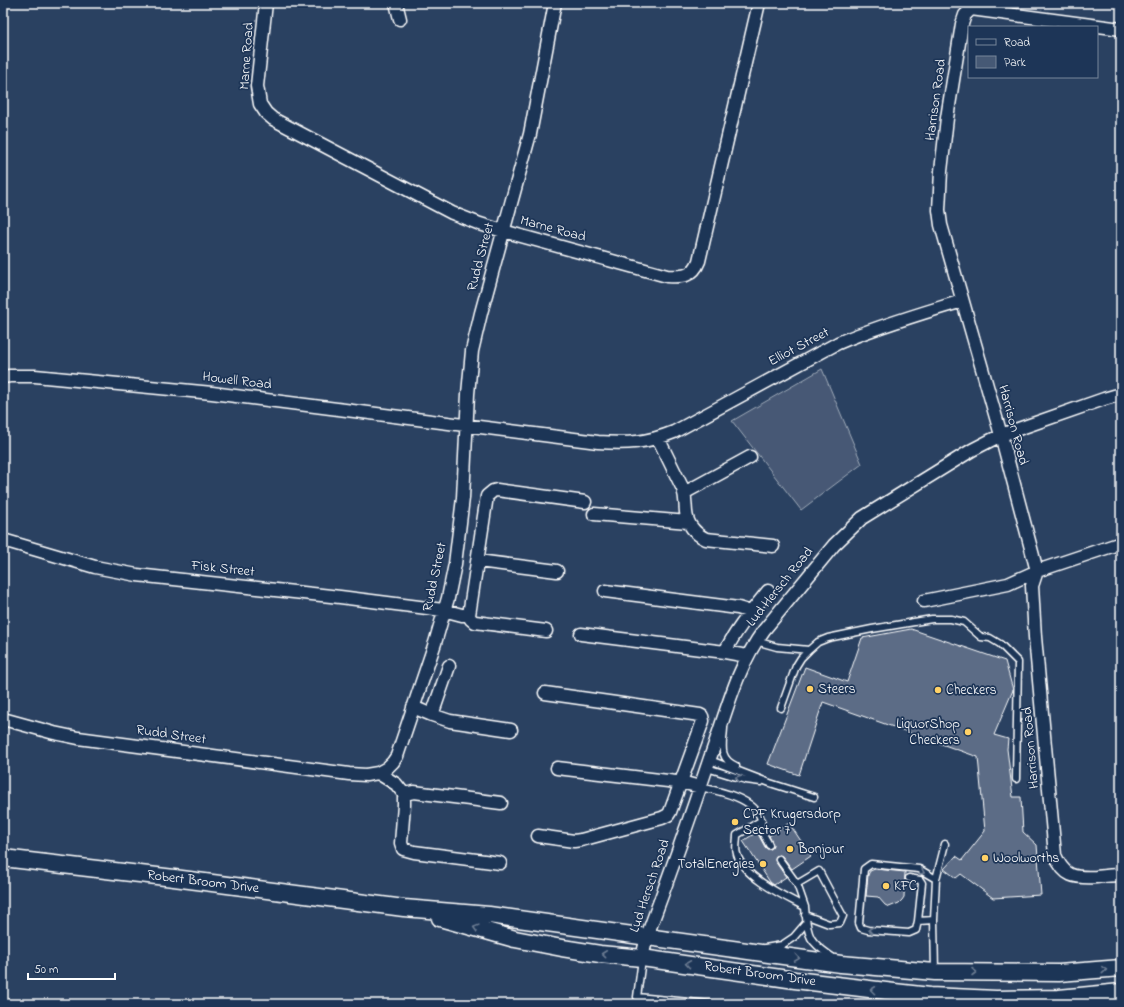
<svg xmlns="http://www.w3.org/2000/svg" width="1124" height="1007" font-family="'Indie Flower',sans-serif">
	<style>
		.green { fill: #465975; stroke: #a2acba }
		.building { fill: #5b6c86; stroke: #fff }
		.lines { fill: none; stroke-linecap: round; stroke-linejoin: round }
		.lane-casing { stroke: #fff; stroke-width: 9 }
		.street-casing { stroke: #fff; stroke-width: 15 }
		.secondary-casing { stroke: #fff; stroke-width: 19 }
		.lane { stroke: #1d3557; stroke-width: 6 }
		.street { stroke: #1d3557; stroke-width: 12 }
		.secondary { stroke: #1d3557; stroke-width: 16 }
		.oneway { stroke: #6c7c92 }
		.poi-dot { fill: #ffd166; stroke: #1d3557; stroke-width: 1.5 }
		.labels { text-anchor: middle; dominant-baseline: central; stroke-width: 3.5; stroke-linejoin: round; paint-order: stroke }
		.street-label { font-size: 14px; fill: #fff; stroke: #1d3557 }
		.poi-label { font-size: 14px; fill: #fff; stroke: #1d3557; text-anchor: start }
	</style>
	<rect width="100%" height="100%" fill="#2a4161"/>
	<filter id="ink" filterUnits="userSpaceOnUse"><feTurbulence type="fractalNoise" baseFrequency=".025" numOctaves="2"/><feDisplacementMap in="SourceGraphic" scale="8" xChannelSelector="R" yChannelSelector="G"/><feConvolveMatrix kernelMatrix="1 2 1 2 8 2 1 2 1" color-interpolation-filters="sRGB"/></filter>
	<g filter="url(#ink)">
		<path class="green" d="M822 369 862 464 801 510 732 421Z"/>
		<path class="building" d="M911 629 1005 661 1013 690 994 735 1008 739 1007 749 1013 797H1021L1023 832 1037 845 1041 895 993 898 961 874 956 878 944 869 956 856 962 860 985 831 978 757 823 702 799 775 768 764 805 667 847 682 862 638Z
			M789 823 811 856 792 869 782 856 779 855 776 856 775 858V861L786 877 774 885 770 882 743 841 757 832 765 847 767 849H770L772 848 773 845 769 836Z
			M875 869 905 872 904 897 902 900 899 903 889 907 885 905 878 897 866 896 868 875 870 871Z"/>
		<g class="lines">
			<g class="lane-casing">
				<path id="lane" d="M756 641 777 647 809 650 818 642 828 638 872 629 932 619H951L964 622 981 637 990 638 1000 644 1018 662 1016 779
					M781 708 796 666 801 658 809 650
					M724 728C723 745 718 758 736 766
					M710 760 770 783 814 797
					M707 768 746 780 761 782
					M700 787C719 791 754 798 761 819 762 822 760 825 761 828 762 834 767 840 769 845
					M762 820 737 835C737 841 735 849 737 854 743 877 784 896 805 907 806 917 806 929 811 938 816 947 827 953 835 959
					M779 859 797 884 805 907
					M909 878 920 880 922 883 918 921
					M797 884 819 871 843 916 840 923 829 924 805 915
					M934 920 918 921 916 930 909 933 868 930 861 928 859 923 864 869 871 864 919 869 936 879
					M765 948 782 945 794 937 806 923
					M642 959 637 997 710 1004
					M935 972 934 920 936 879 945 844"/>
			</g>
			<g class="street-casing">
				<path id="street" d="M266 3 257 86 260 104 266 113 273 119 452 213 480 224 503 231 667 276C682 277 693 277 699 261L759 3
					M396 3 400 19
					M966 3 971 9 1121 29
					M971 9 965 15 962 24 947 118 941 171 939 210 941 225 1001 435 1037 571 1032 586 1035 637 1055 855C1064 877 1074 878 1096 877 1104 876 1113 875 1121 875
					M3 377 10 376H35L212 393 598 442C627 444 647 443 674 432L838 343C878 326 920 314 962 301
					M658 438 683 489C686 498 685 502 686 512 687 524 695 534 706 539L773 546
					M684 493 750 457
					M594 514 688 522
					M3 540 95 567 137 575 340 597 443 610 462 615H469
					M478 561 557 571
					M605 591 738 608 751 612
					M924 601 1008 584 1037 571 1121 543
					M546 631 475 622C471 620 470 619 469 615L487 496 493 491 497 490 585 502
					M581 634 725 652 747 656
					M725 652C736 629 752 611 768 591
					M413 707 432 715 450 721 511 730
					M432 715 449 666
					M3 719 54 733 78 738 349 774 366 775 378 773 387 768 393 762 397 756 435 643 448 598 455 564 463 498 468 394 472 351 481 313 530 134 555 3
					M557 768 685 783 700 787
					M378 773 396 784 404 794V805L401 843 403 849 414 852 500 863
					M404 794 414 792 501 803
					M538 836 574 841 581 840 662 818 668 815 670 812 703 721 702 716 700 715 545 693
					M642 958 647 936C669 877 690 818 710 758 726 714 736 668 764 630L834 545 862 518 972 450 1001 435 1104 399 1121 394"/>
			</g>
			<g class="secondary-casing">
				<path id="secondary" d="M3 858 174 878 404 908 489 915 841 964 935 972 1059 973 1121 968
					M440 918 515 939 562 948 600 954 642 958 795 980 894 992 930 996 996 999 1059 998 1121 992"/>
			</g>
			<use href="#lane" class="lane"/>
			<use href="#street" class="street"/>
			<use href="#secondary" class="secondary"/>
		</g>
		<defs><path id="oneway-chevron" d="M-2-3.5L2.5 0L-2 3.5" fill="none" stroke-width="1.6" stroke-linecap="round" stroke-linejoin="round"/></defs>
		<g class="oneway">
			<use href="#oneway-chevron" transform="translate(738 778) rotate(-163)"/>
			<use href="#oneway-chevron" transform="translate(922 872) rotate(24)"/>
			<use href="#oneway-chevron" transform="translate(476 928) rotate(-165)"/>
			<use href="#oneway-chevron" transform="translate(871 930) rotate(-172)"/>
			<use href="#oneway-chevron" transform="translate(604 954) rotate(-174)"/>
			<use href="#oneway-chevron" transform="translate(797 958) rotate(8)"/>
			<use href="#oneway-chevron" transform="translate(688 964) rotate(-172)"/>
			<use href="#oneway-chevron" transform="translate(1104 970) rotate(-4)"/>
			<use href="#oneway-chevron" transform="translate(974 972)"/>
			<use href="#oneway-chevron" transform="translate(873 990) rotate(-173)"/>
		</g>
	</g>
	<g class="poi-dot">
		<circle cx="810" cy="689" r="4"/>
		<circle cx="938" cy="690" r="4"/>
		<circle cx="968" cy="732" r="4"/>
		<circle cx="735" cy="822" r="4"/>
		<circle cx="790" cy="849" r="4"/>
		<circle cx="985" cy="858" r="4"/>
		<circle cx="763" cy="864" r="4"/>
		<circle cx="886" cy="886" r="4"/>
	</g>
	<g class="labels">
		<g class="street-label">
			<text transform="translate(247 56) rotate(-86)">Marne Road</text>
			<text transform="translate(936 100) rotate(-82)">Harrison Road</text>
			<text transform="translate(553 229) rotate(15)">Marne Road</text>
			<text transform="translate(481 257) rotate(-75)">Rudd Street</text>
			<text transform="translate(799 347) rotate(-28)">Elliot Street</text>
			<text transform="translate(237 381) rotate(7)">Howell Road</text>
			<text transform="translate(1013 425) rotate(75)">Harrison Road</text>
			<text transform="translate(223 569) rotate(6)">Fisk Street</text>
			<text transform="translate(435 577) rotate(-78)">Rudd Street</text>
			<text transform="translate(780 587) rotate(-51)">Lud Hersch Road</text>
			<text transform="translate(171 735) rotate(8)">Rudd Street</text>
			<text transform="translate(1031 748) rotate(-95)">Harrison Road</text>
			<text transform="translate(203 882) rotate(7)">Robert Broom Drive</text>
			<text transform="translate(650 886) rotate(-71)">Lud Hersch Road</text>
			<text transform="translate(760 974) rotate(8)">Robert Broom Drive</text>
		</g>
		<g class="poi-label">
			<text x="818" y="689">Steers</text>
			<text x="946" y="690">Checkers</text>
			<text x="960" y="724" text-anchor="end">LiquorShop<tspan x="960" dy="16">Checkers</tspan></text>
			<text x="743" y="814">CPF Krugersdorp<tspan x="743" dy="16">Sector 7</tspan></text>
			<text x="798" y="849">Bonjour</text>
			<text x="993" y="858">Woolworths</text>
			<text x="755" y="864" text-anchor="end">TotalEnergies</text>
			<text x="894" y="886">KFC</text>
		</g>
	</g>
	<rect width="1124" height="1007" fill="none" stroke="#1d3557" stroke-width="16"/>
	<rect x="8" y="8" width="1108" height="991" fill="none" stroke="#fff" stroke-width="1.5" filter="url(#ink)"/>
	<rect x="968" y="26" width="130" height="52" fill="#1d3557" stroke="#77869a"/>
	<rect x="976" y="39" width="20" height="6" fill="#1d3557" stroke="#77869a"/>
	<text x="1004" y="46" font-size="12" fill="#ffffff">Road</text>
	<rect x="976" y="56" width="20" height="12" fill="#465975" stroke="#77869a"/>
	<text x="1004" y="66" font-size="12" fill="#ffffff">Park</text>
	<path d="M28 973v6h87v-6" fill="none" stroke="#ffffff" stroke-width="2"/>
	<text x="34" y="973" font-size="12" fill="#ffffff" stroke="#1d3557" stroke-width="3" paint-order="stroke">50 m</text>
</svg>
